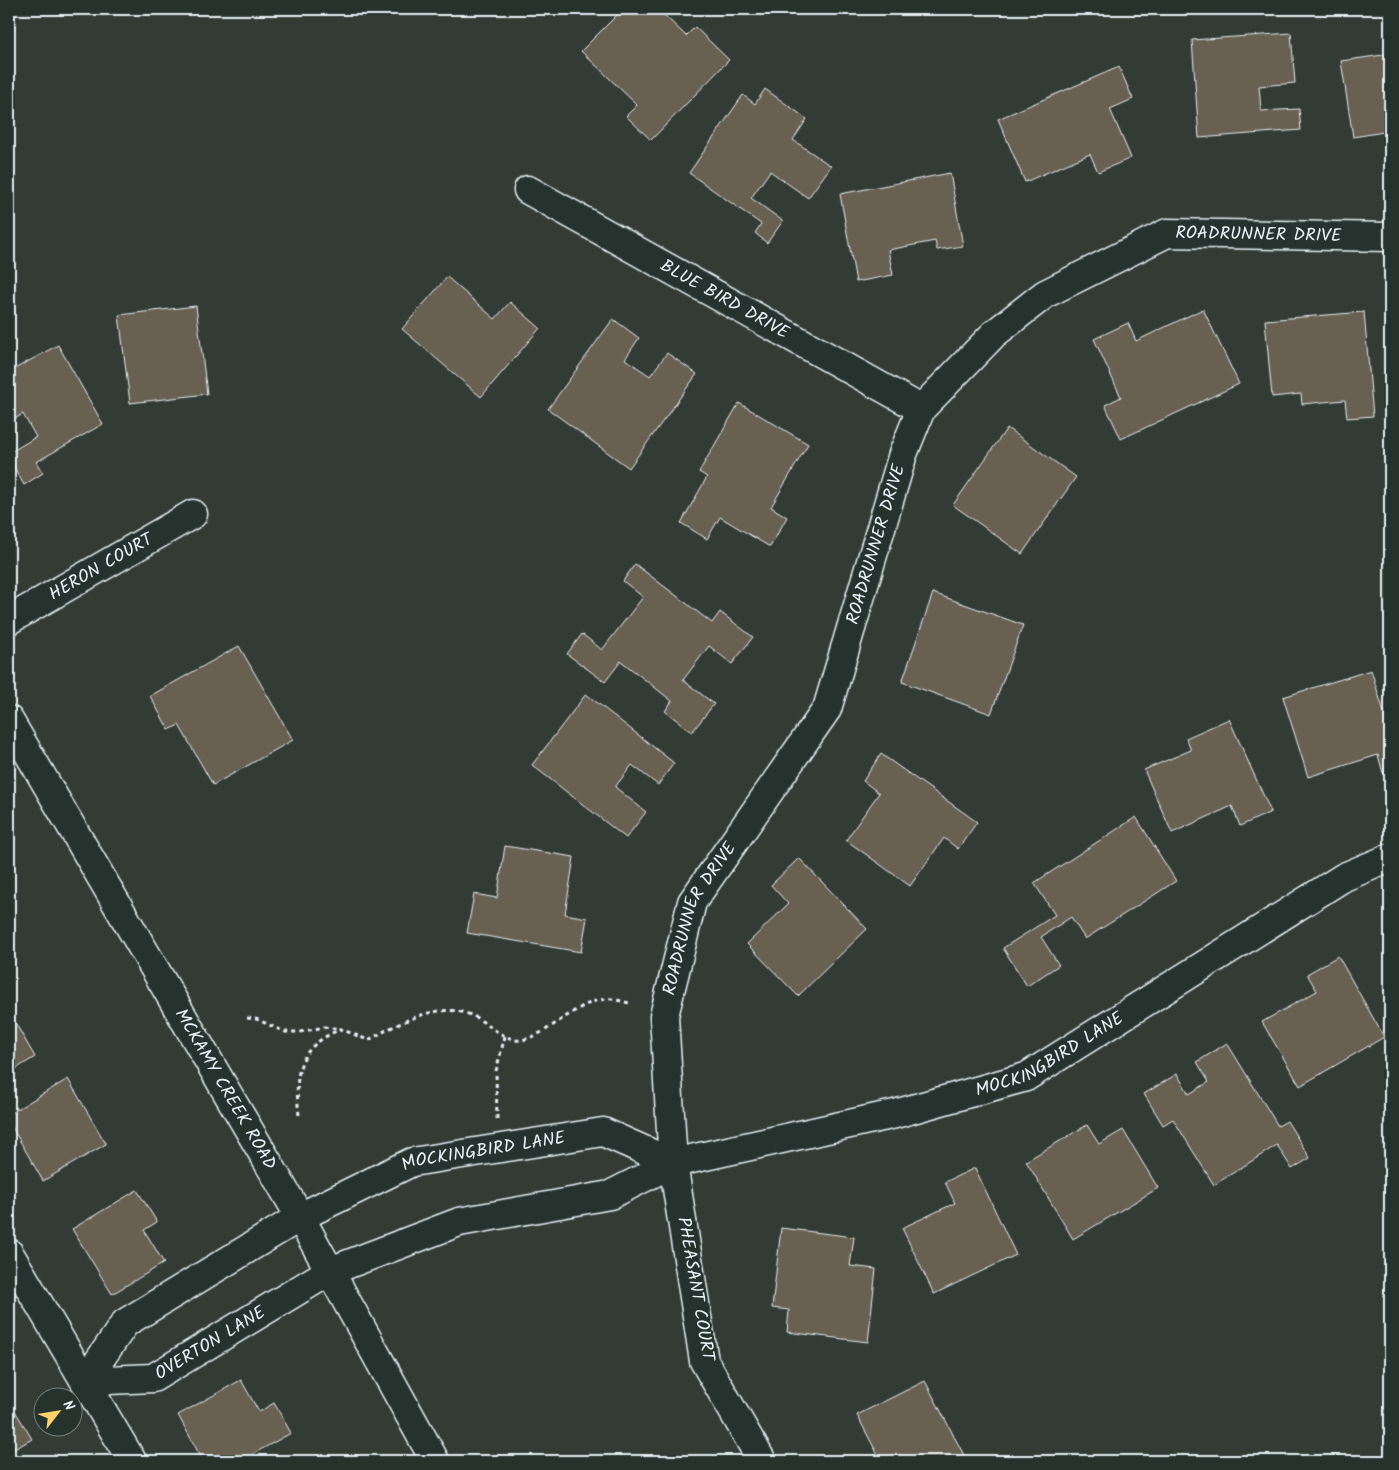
<svg xmlns="http://www.w3.org/2000/svg" width="1399" height="1470" font-family="Kalam,sans-serif">
	<style>
		.building { fill: #686151; stroke: #e8f1f8 }
		.lines { fill: none; stroke-linecap: round; stroke-linejoin: round }
		.minor-casing { stroke: #e8f1f8; stroke-width: 31 }
		.path { stroke: #e8f1f8; stroke-width: 3; stroke-dasharray: 4 4; stroke-linecap: butt }
		.minor { stroke: #26332d; stroke-width: 28 }
		.labels { text-anchor: middle; dominant-baseline: central; stroke-width: 4; stroke-linejoin: round; paint-order: stroke }
		.street-label { font-size: 18px; fill: #e8f1f8; stroke: #26332d }
	</style>
	<rect width="100%" height="100%" fill="#333c34"/>
	<filter id="ink" filterUnits="userSpaceOnUse"><feTurbulence type="fractalNoise" baseFrequency=".02" numOctaves="2"/><feDisplacementMap in="SourceGraphic" scale="10" xChannelSelector="R" yChannelSelector="G"/><feConvolveMatrix kernelMatrix="1 2 1 2 8 2 1 2 1" color-interpolation-filters="sRGB"/></filter>
	<g filter="url(#ink)">
		<path class="building" d="M623 9H658L686 36 695 27 729 60 651 140 626 116 637 105 581 51Z
			M1291 33 1295 83 1259 86 1261 111 1299 109 1301 130 1199 138 1192 40Z
			M1390 54V131L1353 137 1341 61Z
			M1119 67 1133 99 1110 109 1131 158 1098 172 1090 154 1025 182 998 119Z
			M765 89 807 119 793 140 831 166 808 198 770 171 751 198 783 221 767 243 755 233 761 224 689 173 743 95 755 104Z
			M950 173 963 246 937 250 935 241 888 250 893 275 856 282 840 194Z
			M447 277 495 319 510 302 540 328 481 397 402 329Z
			M196 306 207 394 130 403 119 315Z
			M1203 309 1239 384 1121 439 1105 405 1121 397 1094 339 1128 323 1136 341Z
			M1364 312 1373 416 1347 418 1345 400 1302 404 1301 394 1272 397 1265 320Z
			M613 319 639 338 625 359 650 376 667 353 697 374 629 468 548 409Z
			M58 345 103 424 36 462 43 473 24 485 9 458V453L36 437 23 414 9 422V372Z
			M739 403 808 444 771 507 787 517 770 547 720 517 707 539 681 523 707 477 699 472Z
			M1007 428 1076 477 1022 554 953 505Z
			M635 564 712 623 720 612 753 637 732 664 709 646 683 680 714 704 692 732 665 711 672 701 621 661 605 682 567 654 582 634 602 650 643 597 623 581Z
			M933 593 1023 625 991 714 902 682Z
			M239 646 293 740 213 785 179 725 169 730 150 696Z
			M1371 670 1387 722 1390 720V770L1383 773 1378 755 1308 777 1283 697Z
			M586 694 674 763 658 785 632 765 615 787 646 812 626 838 532 765Z
			M1229 719 1271 812 1240 826 1232 806 1172 833 1144 770 1191 750 1186 738Z
			M881 754 977 822 958 849 944 838 910 886 846 840 879 793 863 781Z
			M1136 817 1176 881 1085 939 1071 917 1041 937 1059 965 1027 986 1003 948 1055 915 1034 883Z
			M505 846 574 857 565 914 587 918 581 952 467 933 474 894 497 898Z
			M799 858 867 929 798 996 747 944 788 904 771 885Z
			M1338 956 1384 1037 1300 1086 1262 1022 1317 991 1307 974Z
			M9 1012 35 1057 9 1073Z
			M1227 1043 1278 1126 1287 1121 1310 1158 1292 1169 1277 1145 1214 1185 1173 1119 1163 1125 1144 1094 1177 1074 1189 1094 1209 1082 1197 1062Z
			M68 1079 106 1144 43 1181 9 1122V1114Z
			M1087 1125 1099 1144 1123 1130 1158 1188 1073 1239 1026 1161Z
			M975 1168 1016 1255 934 1294 902 1228 955 1203 945 1182Z
			M137 1190 157 1222 144 1230 164 1263 112 1294 72 1229Z
			M781 1228 854 1237 850 1266 876 1269 868 1342 787 1332 789 1310 772 1308Z
			M241 1380 259 1412 274 1403 291 1433 240 1461H203L178 1415Z
			M925 1381 967 1461H881L857 1415Z
			M9 1401 32 1439 9 1452Z"/>
		<g class="lines">
			<g class="minor-casing">
				<g id="minor">
					<path id="s1" d="M528 190 921 409"/>
					<path id="s2" d="M9 620 193 514"/>
					<path id="s3" d="M9 720 300 1217 435 1461"/>
					<path d="M9 1253 132 1461"/>
					<path id="s4" d="M85 1381 153 1378 330 1271 459 1222 610 1195 673 1163 895 1114 1026 1077 1344 877 1390 858"/>
					<path id="s5" d="M85 1381 125 1323 300 1217 412 1162 603 1132 673 1163"/>
					<path id="s6" d="M762 1461 704 1361 673 1163 664 1016 692 902 827 709 903 454 921 409 994 334 1045 294 1167 233 1390 237"/>
				</g>
			</g>
			<path class="path" d="M247 1018 256 1019 285 1032H300L324 1027 341 1029
				M299 1115C294 1071 298 1047 341 1029L368 1040C377 1036 385 1030 395 1026 413 1017 436 1008 457 1011 462 1012 470 1014 475 1017 487 1023 508 1043 522 1040 554 1032 576 1001 607 999 614 998 623 1002 629 1003
				M497 1119 496 1071 505 1036"/>
			<use href="#minor" class="minor"/>
		</g>
	</g>
	<g class="labels">
		<g class="street-label">
			<text stroke="none"><textPath href="#s6" startOffset="1528">ROADRUNNER DRIVE</textPath></text>
			<text stroke="none"><textPath href="#s1" startOffset="225">BLUE BIRD DRIVE</textPath></text>
			<text stroke="none"><textPath href="#s6" startOffset="988">ROADRUNNER DRIVE</textPath></text>
			<text stroke="none"><textPath href="#s2" startOffset="106">HERON COURT</textPath></text>
			<text stroke="none"><textPath href="#s6" startOffset="568">ROADRUNNER DRIVE</textPath></text>
			<text stroke="none"><textPath href="#s4" startOffset="1031">MOCKINGBIRD LANE</textPath></text>
			<text stroke="none"><textPath href="#s3" startOffset="428">MCKAMY CREEK ROAD</textPath></text>
			<text stroke="none"><textPath href="#s5" startOffset="472">MOCKINGBIRD LANE</textPath></text>
			<text transform="translate(695 1289) rotate(80)">PHEASANT COURT</text>
			<text stroke="none"><textPath href="#s4" startOffset="135">OVERTON LANE</textPath></text>
		</g>
	</g>
	<rect width="1399" height="1470" fill="none" stroke="#26332d" stroke-width="30"/>
	<rect x="15" y="15" width="1369" height="1440" fill="none" stroke="#e8f1f8" stroke-width="2" filter="url(#ink)"/>
	<g transform="translate(58 1412) rotate(59)"><circle r="24" fill="#26332d" stroke="#747f7e"/>
	<path d="M0-4L9 19L0 12L-9 19Z" fill="#ffd166"/>
	<text y="-8" font-size="14" font-weight="bold" text-anchor="middle" fill="#e8f1f8">N</text>
	</g>
</svg>
